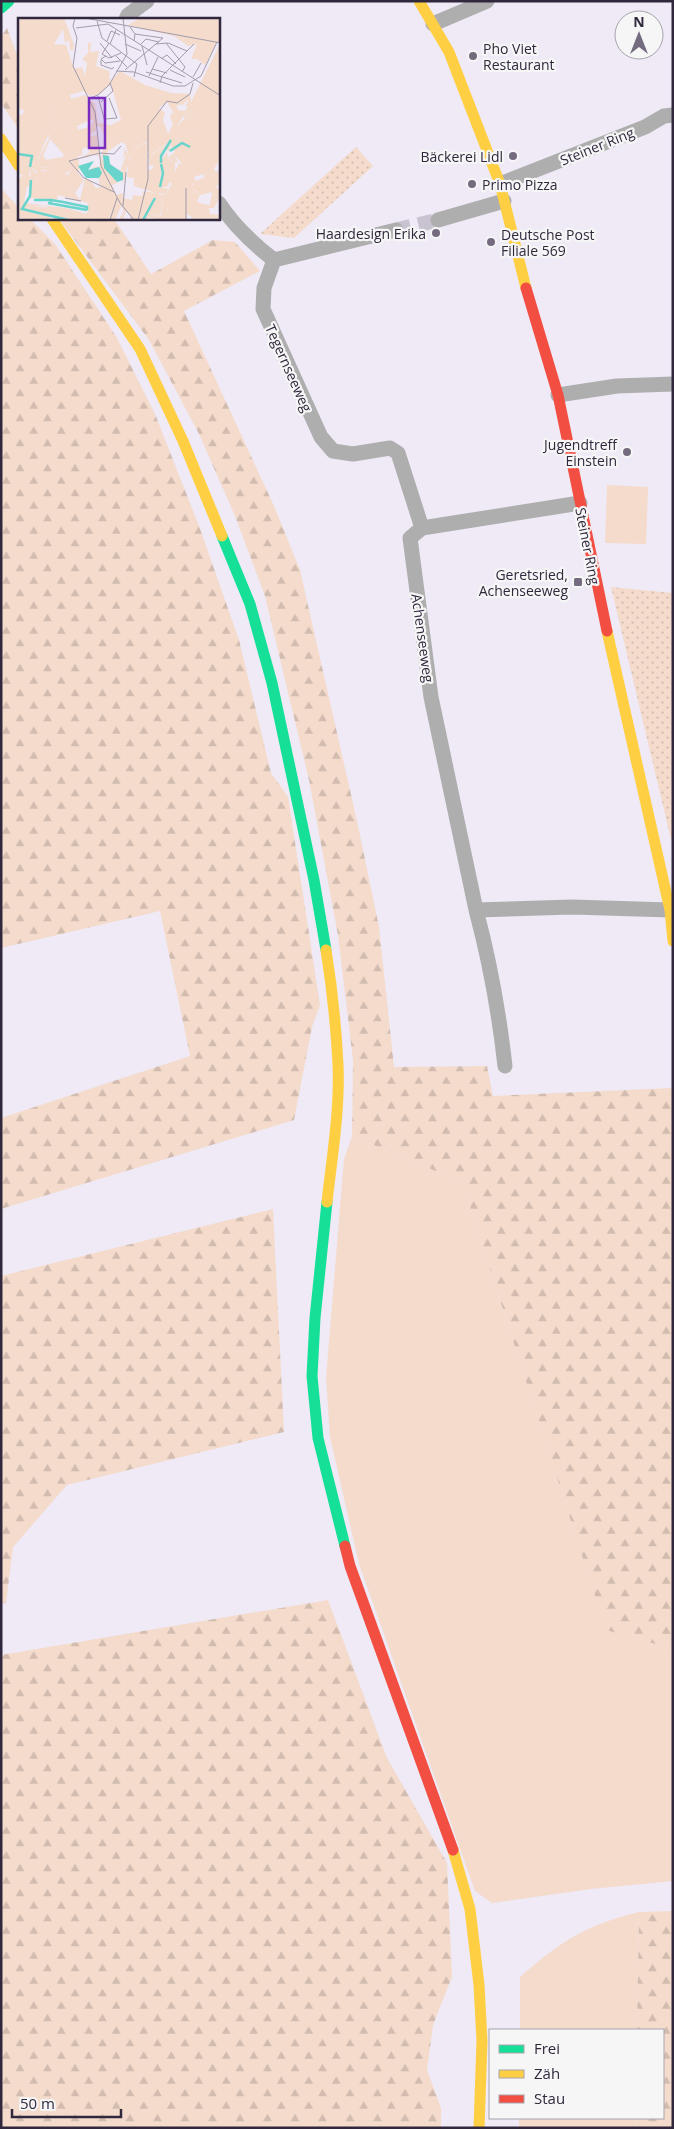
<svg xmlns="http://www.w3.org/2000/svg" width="674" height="2129" font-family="'Open Sans',sans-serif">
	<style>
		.grass { fill: #f4dbcc }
		.forest { fill: url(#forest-firs) }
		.park { fill: url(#park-dots) }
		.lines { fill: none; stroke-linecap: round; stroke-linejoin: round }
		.street-tunnel { stroke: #c9c3d1; stroke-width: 15; stroke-dasharray: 15 8; stroke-linecap: butt }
		.street { stroke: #aeaeaf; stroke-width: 15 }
		.fast { stroke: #16e098; stroke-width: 11 }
		.slow { stroke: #ffcf43; stroke-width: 11 }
		.jam { stroke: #f24e42; stroke-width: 11 }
		.poi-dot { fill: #746c7e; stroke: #f6f6f6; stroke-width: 2 }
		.labels { text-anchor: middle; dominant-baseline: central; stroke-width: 4.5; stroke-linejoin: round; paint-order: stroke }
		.poi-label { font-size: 14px; fill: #31283e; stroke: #f6f6f6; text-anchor: end }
		.street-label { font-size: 14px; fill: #31283e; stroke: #f6f6f6 }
		.inset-river { fill: none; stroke: #68d4cc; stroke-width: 2.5 }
		.inset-road { fill: none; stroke: #a39cac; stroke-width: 1 }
		.view { fill: #7b2cbf; fill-opacity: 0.15; stroke: #7b2cbf; stroke-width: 2.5 }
		.inset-edge { fill: none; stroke: #31283e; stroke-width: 2.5 }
	</style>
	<defs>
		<pattern id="forest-firs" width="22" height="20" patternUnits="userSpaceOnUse" patternTransform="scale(1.25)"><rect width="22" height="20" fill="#f4dbcc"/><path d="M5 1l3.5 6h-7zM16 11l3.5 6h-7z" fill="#d2bcb0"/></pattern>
		<pattern id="park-dots" width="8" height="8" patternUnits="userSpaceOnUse" patternTransform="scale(1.25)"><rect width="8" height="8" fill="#f4dbcc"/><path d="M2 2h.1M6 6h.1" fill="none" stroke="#d2bcb0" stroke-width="1.8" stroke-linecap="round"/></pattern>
	</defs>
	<rect width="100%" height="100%" fill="#efeaf6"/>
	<path class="grass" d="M607 485 648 487 646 544 605 543Z
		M352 1136 462 1182 606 1629 673 1649V1881L591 1889 492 1903 475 1891 359 1564 330 1437 326 1378 344 1159Z
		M639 1912 637 2030H520V1977C561 1941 586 1925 639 1912Z
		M519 2118H636L635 2128H519Z"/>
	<path class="forest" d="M7 28 19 60V130L1 103V37Z
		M1 188 19 208V219H30L55 244 117 338 155 414 199 526 239 640 271 773 288 797 320 1005 312 1027 294 1120 1 1209V1118L190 1056 160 911 1 948Z
		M59 219H114L151 274 213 240 235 242 260 271 184 311 274 506 300 570 357 821 379 927 394 1067 487 1066 493 1096 673 1088V1649L606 1630 462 1182 352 1136 353 1060 338 935 309 780 265 596 235 516 199 434 149 340Z
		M273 1209 284 1432 67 1485 13 1547 6 1603 1 1604V1276Z
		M328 1600 387 1758 447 1863 452 1977 433 2025 427 2070 441 2108V2128H1V1655Z
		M673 1911V2128H635L636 2118H663V2030H637L639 1912Z"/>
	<path class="park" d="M356 147 373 166 294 238 260 234Z
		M611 587 673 593V848Z"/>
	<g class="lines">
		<path class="street-tunnel" d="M396 230 438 220"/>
		<path class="street" d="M126 19 128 15 147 1
			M433 24 487 1
			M500 184 645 127 664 116 673 115
			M219 203C234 226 252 243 274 260
			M438 220 504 201
			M274 260 264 288 263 309 321 437 333 451 353 454 390 448 398 453 422 528
			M274 260 396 230
			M558 395 617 386 673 384
			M580 503 422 528 410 538 431 697 476 910 572 907 670 910
			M476 910C490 962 499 1013 505 1066"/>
		<path class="fast" d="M1 8 9 1
			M222 536 250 604 272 683 314 880 326 950
			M327 1202 315 1318 312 1376 318 1438 345 1546"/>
		<path class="slow" d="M419 1 449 52 500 184 526 288
			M1 139 19 166
			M52 219 140 349 183 441 222 536
			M607 631 670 910 673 941
			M326 950C332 987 336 1026 338 1064 340 1110 332 1157 327 1202
			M453 1850 470 1909 479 1985 482 2041 479 2128"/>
		<path class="jam" d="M526 288 558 395 607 631
			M345 1546 350 1566 453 1850"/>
	</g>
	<g class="poi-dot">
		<circle cx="473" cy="56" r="5"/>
		<circle cx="513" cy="156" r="5"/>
		<circle cx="472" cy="184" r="5"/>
		<circle cx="436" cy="233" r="5"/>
		<circle cx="491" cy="242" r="5"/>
		<circle cx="627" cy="452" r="5"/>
		<rect x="573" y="577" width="10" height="10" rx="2.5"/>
	</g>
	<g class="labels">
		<g class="poi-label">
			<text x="483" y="48" text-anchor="start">Pho Viet<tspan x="483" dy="16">Restaurant</tspan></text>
			<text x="503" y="156">Bäckerei Lidl</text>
			<text x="482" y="184" text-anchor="start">Primo Pizza</text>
			<text x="426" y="233">Haardesign Erika</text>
			<text x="501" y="234" text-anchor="start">Deutsche Post<tspan x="501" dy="16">Filiale 569</tspan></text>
			<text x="617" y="444">Jugendtreff<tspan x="617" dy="16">Einstein</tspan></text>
			<text x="568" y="574">Geretsried,<tspan x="568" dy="16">Achenseeweg</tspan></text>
		</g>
		<g class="street-label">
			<text transform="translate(597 146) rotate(-22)">Steiner Ring</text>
			<text transform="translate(289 368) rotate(66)">Tegernseeweg</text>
			<text transform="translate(588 546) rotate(79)">Steiner Ring</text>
			<text transform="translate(423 638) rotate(82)">Achenseeweg</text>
		</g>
	</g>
	<g transform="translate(18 18)">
		<rect width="202" height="202" fill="#efeaf6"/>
		<path d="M40 82V102L52 108 53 129 48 139 32 121 25 138 28 142 44 139 40 146 48 142 42 157 52 145 54 147 47 156 50 157 56 149V142L61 140V153L46 167 57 175 59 172 57 175 62 182 67 161 73 163 78 170 83 169 81 165 86 154 81 138 77 137 81 136 98 177 105 175V180L114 182 115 177 124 178 125 173 138 175 116 168V160L109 159 110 147 106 148H109L107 154 103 151 109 135 115 138 110 140 114 144H127L125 149 133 152 136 148 131 147V140L127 139 130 136 128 129H117L115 135H110L107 124 115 129 129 125 133 137 151 125 145 136H142V145L149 134 150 140 158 142 155 139 157 137 160 145 150 141 143 147 142 169 151 171 147 176 140 175 145 180 142 198 129 195 130 201 135 202H111L113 198 108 193 105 202H101L106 193 103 188 97 202H55L54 194 51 199 47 195 48 190 69 196 70 185 40 177 39 182 11 180 13 149 18 155 31 152 33 160 37 159 31 149H22L19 144 32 118 29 115 35 88ZM188 154 192 157 197 156 188 172 181 174 175 165 187 159ZM166 161 175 164 169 165 168 173 175 175V171L180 175 182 177 179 183 187 188 183 200 192 201 202 197V202H177L170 196 168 202H142L150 194 147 197 150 192 147 182 163 183 167 174H157Z" fill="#f4dbcc"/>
		<path d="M3 0H46L56 27 55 32H52L51 22 47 25 45 11 36 26 48 27 56 51 64 49 67 58 69 45 64 41 70 35V25H73L72 34 81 33 78 48 91 53 92 64 102 53 127 67 153 75 172 76 173 84 202 26V141L196 151 198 154 202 152V164L199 163 201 166 197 169 202 171V179L196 190H191L192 196 202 197 192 201 183 200 187 188 180 185 192 187 194 174 183 177 175 170 178 175 168 173 163 184 147 182 151 189 147 197 161 189 159 198 152 195 143 202 128 199 129 195 143 199 144 189H141L145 186V180L139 177 148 176 154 166 152 164 149 169H142L143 147 149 141 157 144V154L161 145 165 147 157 137 155 139 158 142 150 140 157 134 152 126V133L148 132 142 145V136H146L151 124 132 137 129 124 115 129 103 124 89 134 91 142 84 139 85 142 90 155 101 164 105 162 101 151 107 154 109 150 105 148V143L106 148 110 147 106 162 94 167 85 151 86 154 81 165V149L74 151 73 150 82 148 86 125 89 124 82 108 68 109 75 105V101L57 109H61L59 112 78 108V113L69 119 79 117 81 135 62 140 71 135V129L63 131 65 121 56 150 48 156 53 146 39 160H38L43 151 38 155 36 149 46 137 48 139 53 129 52 108 40 102V83L35 88 29 115 32 120 29 119 19 144 22 149 34 150 37 159 33 160 31 152H23L26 154 23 157 13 149 11 156 14 169 9 168 6 185 48 190 47 195 51 199 54 193 56 201 55 202H52L27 188H13L10 190 15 193V202L3 200 0 202V162L5 157 1 156 0 145 3 113 0 114V97L9 98 0 31V6ZM93 66 103 102 93 107 80 105 77 86 67 77 53 81 52 77 65 73 72 78 82 76ZM170 81 169 86 167 87 172 91 176 88 180 96 168 100 176 110 175 114 171 111 167 121 157 122 167 112 159 108 160 106 166 97 175 94 161 92 158 88 164 86 163 89ZM149 84 155 94 152 98 155 107 150 116 145 102 147 95 141 90ZM188 154 192 157 197 156 187 172 181 174 183 172 174 166 180 164 184 161 178 163 176 159 185 156 186 159ZM122 0H202V19L187 47 179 41H173L179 26 170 28 156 18 110 7ZM128 128 130 150H125L126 144H114L111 140 115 138 109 135 105 141 107 130 109 135H115L116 130ZM58 153 66 162 57 175 46 167Z" fill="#f4dbcc" fill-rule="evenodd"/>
		<path d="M177 87 180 96 168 100 176 109 175 115 171 111 167 121 157 122 167 112 159 108 167 100 165 98 175 94 167 93 169 90ZM175 136 188 140 187 145 179 144 175 156 170 152V146L176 147 172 144ZM13 188 45 191 50 199 55 201 35 202 36 198 33 197 31 202H15V193L10 191Z" fill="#f4dbcc"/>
		<path d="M25 0 24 10 29 12 30 36 37 38H34L31 49 44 58 40 63 36 61V82L27 90 28 98 12 100 10 104 16 118 20 107 28 113 19 139 0 136V114L3 112 5 117 10 113 4 111 3 106 5 105 1 99 7 93 0 90V27L8 28 19 1ZM148 0H202V25L153 14 157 10ZM65 121 64 137 51 142 48 139 52 125Z" fill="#f4dbcc"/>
		<path d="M85 137 91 138 92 146 105 155V162L99 164 86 150ZM76 143 70 152 81 149 84 155 81 160H68L60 148Z" fill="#68d4cc"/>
		<path class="inset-river" d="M152 133 164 125 172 129M0 136 14 138 12 149M143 145V138L153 122M13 162 12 178 4 191 50 202M142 169 145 155 143 146M16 182H32M30 185 69 192M32 186 33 182 45 184 69 189V192M125 202 137 180"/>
		<path class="inset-road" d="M57 0 55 8 59 20 55 48 77 94 83 148 102 185 116 202M67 0 203 25M79 3 84 20 119 46 116 59M112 9 117 16 116 23M58 10 90 6 203 78M89 23 93 13 102 17M82 25 94 40M91 25 84 36 91 40 103 35M148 25 167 49 164 54M92 26 98 12M107 26 123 33M138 26 150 25 169 33M122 27 128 21 141 24M124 28 129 47M88 38 83 41 87 45 102 43M98 38 109 49M143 41 149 37 158 46M83 42V47L94 51 96 49M134 51 149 55M107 52 145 20 117 16M152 52 167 59M98 53 116 54 155 68H167L183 58 199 24M128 54 164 65M131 58 140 39M175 59 183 45M142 65 144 58 176 26M80 78 87 104M72 80 80 77 91 67 109 36 105 0M83 84 95 73 92 65M87 101 99 100 91 80M168 170V202M96 174 66 160 51 143 82 135 96 136 103 128M47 180 63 183M105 188 108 154M92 202 99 180M120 202 130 161V108L149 83 159 85 172 76 175 65"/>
		<path class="view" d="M71 80H87V130H71Z"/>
		<rect width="202" height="202" class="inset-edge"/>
	</g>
	<rect width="674" height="2129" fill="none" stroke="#31283e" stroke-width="5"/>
	<rect x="489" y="2029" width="175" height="90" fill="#f6f6f6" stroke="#a7a4ac"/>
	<rect x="499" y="2045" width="25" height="8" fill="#16e098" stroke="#a7a4ac"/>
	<text x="534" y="2054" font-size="15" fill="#31283e">Frei</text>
	<rect x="499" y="2070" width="25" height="8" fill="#ffcf43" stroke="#a7a4ac"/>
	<text x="534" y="2079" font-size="15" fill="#31283e">Zäh</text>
	<rect x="499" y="2095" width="25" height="8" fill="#f24e42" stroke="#a7a4ac"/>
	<text x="534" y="2104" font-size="15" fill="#31283e">Stau</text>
	<g transform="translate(639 35)"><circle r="24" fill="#f6f6f6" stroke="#a7a4ac"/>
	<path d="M0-4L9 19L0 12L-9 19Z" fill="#746c7e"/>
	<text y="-8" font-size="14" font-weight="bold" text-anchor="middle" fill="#31283e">N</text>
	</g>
	<path d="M12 2109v8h109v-8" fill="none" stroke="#31283e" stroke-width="2.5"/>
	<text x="20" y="2109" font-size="15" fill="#31283e" stroke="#f6f6f6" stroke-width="4" paint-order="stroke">50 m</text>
</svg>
